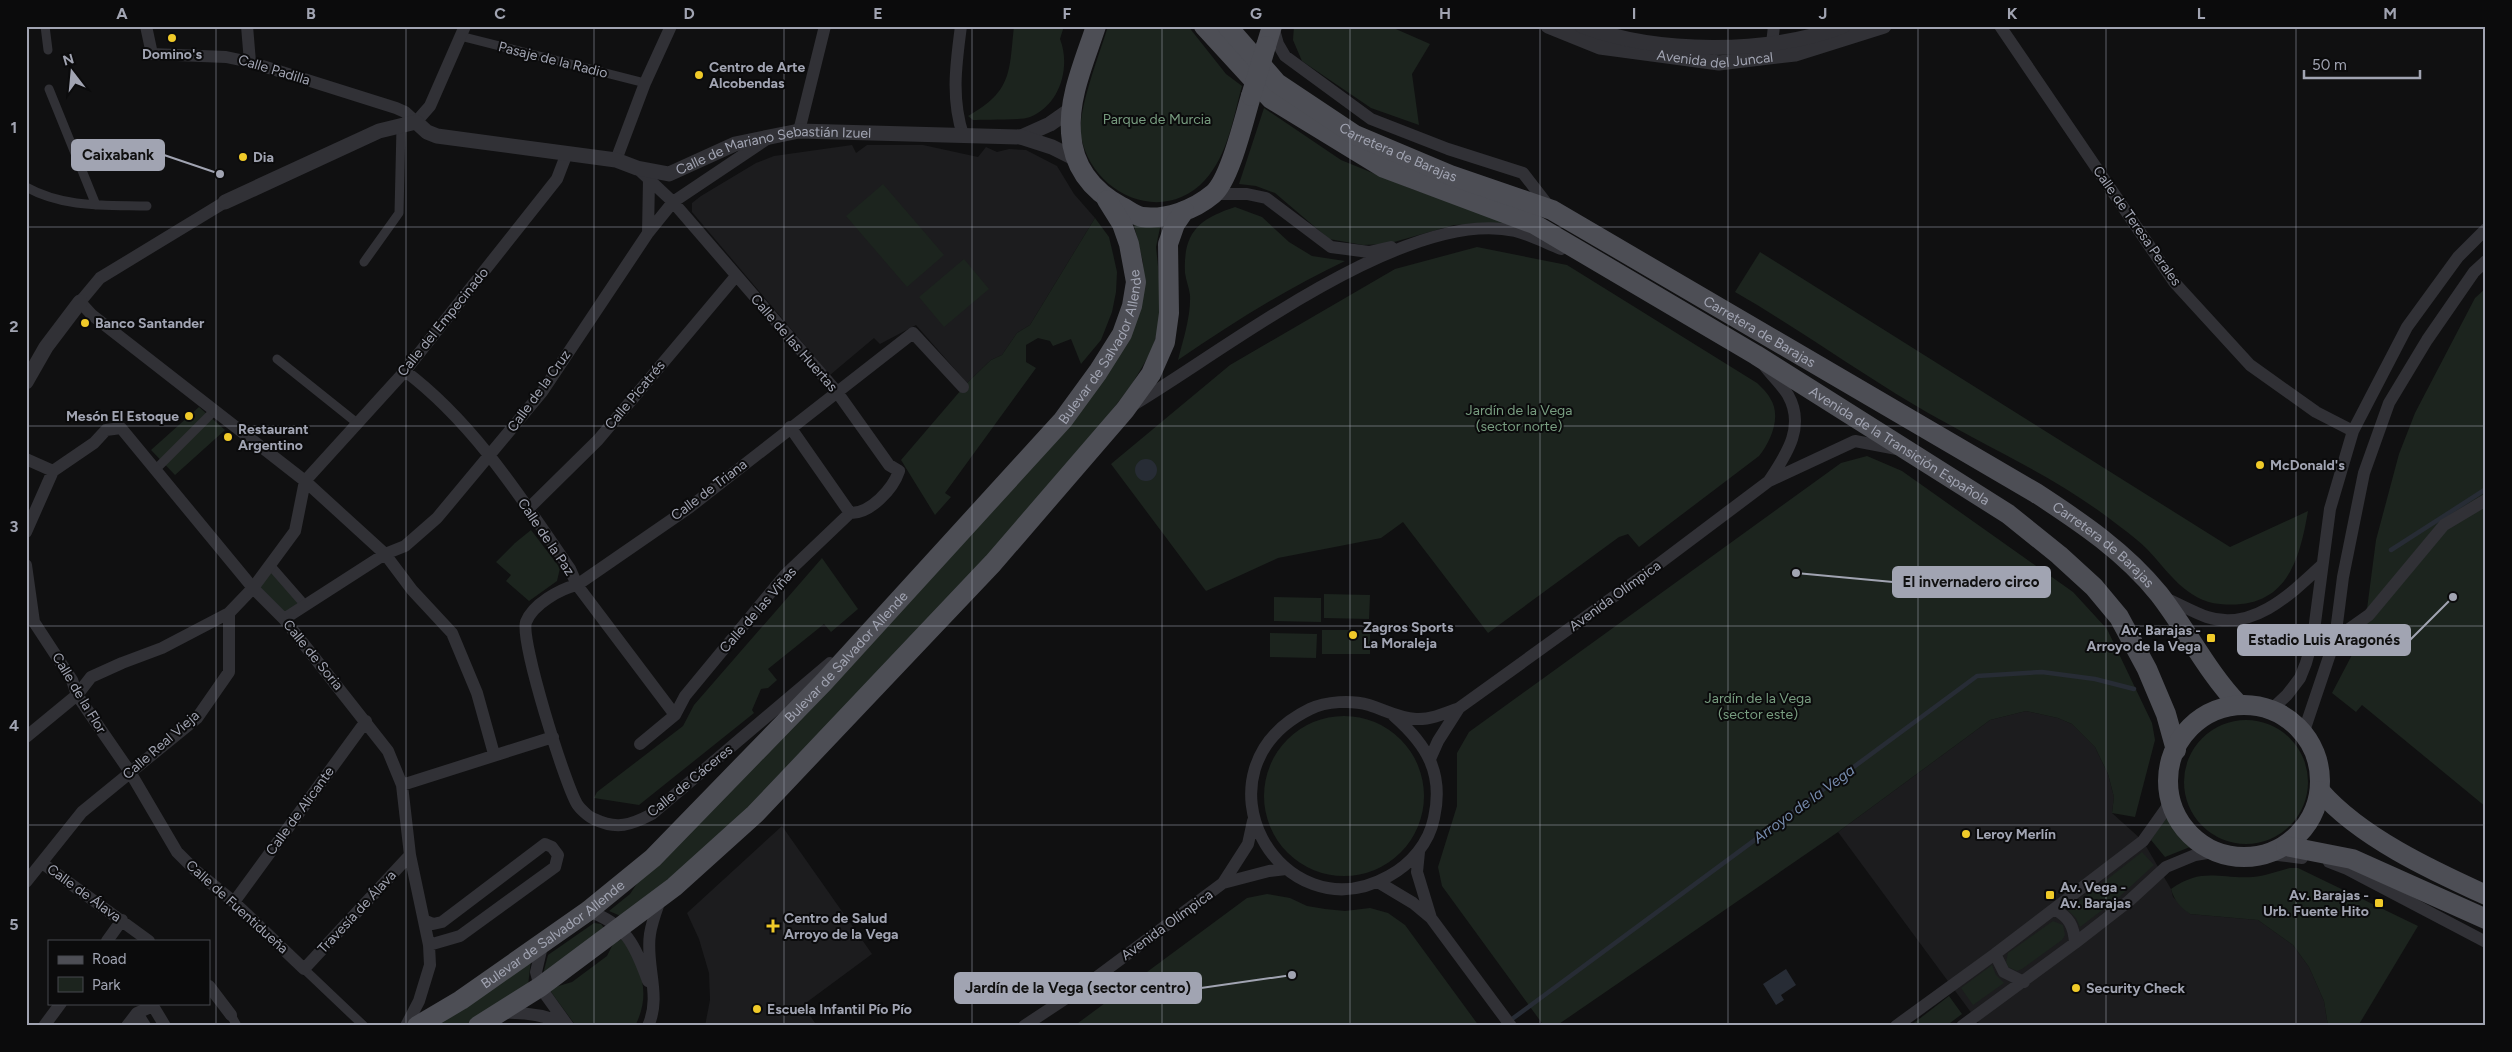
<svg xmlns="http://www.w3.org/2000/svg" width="2512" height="1052" font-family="Figtree,sans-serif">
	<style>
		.built { fill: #1c1c1e }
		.green { fill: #1c241e }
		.water { fill: #272c35 }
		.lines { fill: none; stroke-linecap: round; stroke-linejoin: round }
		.stream { stroke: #272c35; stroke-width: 4.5 }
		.pedestrian { stroke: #313136; stroke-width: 9 }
		.minor { stroke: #313136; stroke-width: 12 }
		.tertiary { stroke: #313136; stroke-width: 15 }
		.primary { stroke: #4d4e55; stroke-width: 20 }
		.primary-bridge { stroke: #4d4e55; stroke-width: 20 }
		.grid { fill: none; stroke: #a1a4b2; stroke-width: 1; stroke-opacity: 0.55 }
		.poi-dot { fill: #f0ca29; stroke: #0b0b0c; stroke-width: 2 }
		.labels { text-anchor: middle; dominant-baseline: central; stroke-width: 4; stroke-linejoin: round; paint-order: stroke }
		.poi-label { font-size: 14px; font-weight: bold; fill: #a1a4b2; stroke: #0b0b0c; text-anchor: start }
		.street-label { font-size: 14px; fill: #a1a4b2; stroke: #0b0b0c }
		.park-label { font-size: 14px; fill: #789d80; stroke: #0b0b0c }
		.water-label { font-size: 15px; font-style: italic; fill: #778cae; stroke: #0b0b0c }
		.leader { fill: none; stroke: #a1a4b2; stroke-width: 2 }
		.callout-dot { fill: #a1a4b2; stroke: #0b0b0c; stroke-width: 2 }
		.callout { fill: #a1a4b2; stroke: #a1a4b2; stroke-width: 2 }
		.callout-label { font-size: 15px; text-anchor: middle; font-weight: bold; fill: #111 }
		.neatline { fill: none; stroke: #a1a4b2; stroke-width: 2 }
		.grid-label { font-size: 16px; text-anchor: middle; font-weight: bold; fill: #a1a4b2 }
	</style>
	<rect width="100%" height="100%" fill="#101011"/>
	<path class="built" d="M852 145 856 153 867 145H923L978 157 986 147 997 152 1009 149 1026 150 1057 166 1074 194 1095 218 1030 325 1017 333 1002 355 991 360 967 383 916 325 880 344 874 338 830 375 692 212V203L701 196 756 163 774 156Z
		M2026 711 2058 718 2072 724 2095 747 2108 774 2114 797 2112 813 2143 841 2171 889 2173 897 2190 914 2258 920 2293 945 2309 967 2324 1001 2328 1026H1981L1838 832 1990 720Z
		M782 826 872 954 803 1005 817 1026H705L710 1000 709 973 699 939 687 913Z"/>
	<path class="green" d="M1014 26H1064L1060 39C1071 67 1060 105 1030 117 1020 121 986 119 973 120L968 116C1013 91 1009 71 1014 26Z
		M1108 26H1188L1226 74 1242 86C1233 118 1228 155 1205 180 1162 227 1091 193 1081 136 1077 111 1100 53 1108 26Z
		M1294 26H1389L1430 44 1412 74 1419 125 1371 108 1302 61 1293 40Z
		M1264 108 1341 160 1412 189 1520 226 1490 224 1454 225 1387 244 1363 245 1329 239 1275 193 1256 186 1239 184Z
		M883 184 944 255 907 287 846 216Z
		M1235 207 1262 217 1289 242 1312 256 1345 261C1286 289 1232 323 1178 360 1183 340 1191 316 1190 295 1189 288 1186 280 1185 273 1183 232 1199 219 1235 207Z
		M1095 218 1109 237 1113 254 1117 272 1116 292 1112 312 1101 340 1081 364 1071 339 1053 346 1050 341 1038 338 1026 345V362L1036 368 945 493 951 497 935 515 901 460 967 383 991 360 1002 355 1017 333 1030 325Z
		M1133 221 1161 223 1156 247 1162 305 1158 331 1151 352 1132 384 1087 443 1013 531 738 821 623 917 609 911 630 894 646 870 1033 464 1144 287 1143 262Z
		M1477 247 1567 265 1757 383C1761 387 1767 392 1770 398 1782 416 1771 441 1759 456L1639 547 1628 534 1619 537 1488 633 1403 522 1381 538 1278 558 1206 591 1111 464 1230 365 1395 269Z
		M1760 252 2230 547 2308 511C2299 564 2285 610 2220 604 2186 601 2168 571 2147 549 2135 537 2119 526 2106 516 2047 472 1976 442 1913 404 1853 368 1796 327 1735 292Z
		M964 259 989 289 944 327 919 297Z
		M2486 288V807L2362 705 2356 712 2332 693 2364 632 2376 540 2399 454 2415 413 2475 298Z
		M199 407 225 430 175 475 151 450Z
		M1867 456 1902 471 2073 592 2107 629 2152 723 2155 740 2135 817 2112 813 2114 797 2108 774 2095 747 2072 724 2058 718 2026 711 1990 720 1838 832 1556 1026H1544L1442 886 1438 867 1457 806V753L1469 732 1841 463Z
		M531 530 560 568 557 581 529 601 506 581 511 575 496 562 515 543Z
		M822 558 858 609 831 632 824 624 768 669 777 680 768 688 761 689 752 710 754 713 639 805 594 798 597 792 683 726 694 705Z
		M271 566 304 603 285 616 256 588Z
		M1324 594 1370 595 1369 619 1324 618Z
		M1274 597 1321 598V622L1274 621Z
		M1322 630H1370V654H1322Z
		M1270 633 1317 634 1316 658 1270 657Z
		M1264 796a80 80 0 1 1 160 0a80 80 0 1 1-160 0Z
		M2184 782a62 62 0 1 1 124 0a62 62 0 1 1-124 0Z
		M2166 817 2178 835 2190 847 2165 857 2151 840Z
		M2142 852 2154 865 2118 898 2080 927 2076 918 2068 910Z
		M2290 868H2298L2418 926 2358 1026H2328L2324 1001 2309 967 2293 945 2258 920 2190 914C2180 907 2174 900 2171 889 2202 867 2218 879 2253 877 2265 876 2278 871 2290 868Z
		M1267 894 1290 898 1307 906 1325 909 1345 911 1370 908 1388 913 1405 925 1479 1026H1074L1247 898Z
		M2053 921 2063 925 2065 935 2062 940 2022 969 2017 971 2008 967 2006 962 2008 953Z
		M594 923 601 924 605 929 543 974 548 955Z
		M622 939C641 967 652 993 635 1026H576L551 992 552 988 572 982 607 956 613 944Z
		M531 959 528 986 463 1026H431Z
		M1992 965 1996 975 2004 983 1973 1005 1961 988Z
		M1949 996 1962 1014 1946 1026H1910Z"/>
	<path class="water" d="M1135 470a11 11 0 1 1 22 0a11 11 0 1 1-22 0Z
		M1786 969 1796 985 1781 995 1784 1000 1776 1005 1763 984Z"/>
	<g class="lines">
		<path class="stream" d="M2391 550 2486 489
			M1508 1022 1977 676 2042 672 2095 679 2134 689"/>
		<path class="pedestrian" d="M45 26 48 50
			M460 36 645 83
			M49 89 96 205
			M26 187C64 208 105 205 147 206
			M364 262 399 213 401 127
			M277 359 357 423
			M156 469 213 412
			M270 565 305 605
			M304 969 364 1026
			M231 1015 237 1026"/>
		<path class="minor" d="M146 26 152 54 226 57 250 62 396 108 405 112 416 122 430 106 465 26
			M247 26 250 62
			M961 26C956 64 951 98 963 135
			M1273 26 1278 44 1285 56 1371 119 1448 149 1523 173 1550 208
			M2000 26 2174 282 2250 365 2316 412 2353 431
			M1772 44 1774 26
			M799 131 825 26
			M616 160 645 83 671 26
			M637 168 673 202 837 392 889 465 899 471C893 489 870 514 850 513
			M1214 194H1247L1266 198 1331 247 1369 252 1391 247
			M225 202 100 278 80 302 92 315 305 481 385 554 412 590 452 633 477 693 494 754
			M648 233 649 179
			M1764 365C1771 375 1782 385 1788 395 1806 427 1786 455 1769 481
			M405 371C474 423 522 499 570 569L577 585 675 715
			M1133 405C1224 351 1408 206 1515 231 1531 235 1546 243 1561 249
			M790 427 850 513
			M26 459 53 471
			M528 509 598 440 736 276
			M26 532 53 471 94 443 106 430 121 428 253 588 284 619 388 751 402 785 410 855 429 945 430 965 419 1001 406 1026
			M26 565 34 622
			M2165 598C2179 604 2193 612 2207 617 2252 632 2291 594 2321 566
			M26 615 34 622 72 680 77 695 130 772 177 852 196 871 234 902 304 969 410 855
			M284 619 385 554 405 546 437 518 542 392 648 233 673 202 767 139
			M2335 639 2369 615 2444 525 2486 500
			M830 663 652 814C631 825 617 830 594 819 589 817 580 809 577 804 565 784 520 641 526 622 533 604 560 589 577 585L690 507 913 333 963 387
			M2271 710 2287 695 2300 678 2306 663 2313 638 2330 509 2353 431 2407 327 2458 257 2486 229
			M1394 716C1427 745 1444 773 1434 818 1429 843 1411 864 1389 876 1280 937 1186 770 1310 709 1326 701 1352 700 1369 705 1385 710 1398 718 1416 719 1430 720 1446 713 1459 708L1648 572 1769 481 1855 441 1897 449
			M2303 734 2335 639 2343 577 2364 473 2389 403 2427 340 2474 272 2486 261
			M26 737 77 695 91 677 122 663 162 648 229 613
			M640 744 675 715 685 696 785 575 850 513
			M1430 759 1438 741 1459 708
			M402 785 553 737
			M1419 852 1417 872 1431 918
			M2270 854 2302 858
			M2329 862 2347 869 2486 942
			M42 863 149 941
			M26 882 82 812 197 718 229 672V613L253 588 295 531 305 481 405 371 557 179 567 153
			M1378 882 1413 903 1431 918 1511 1026
			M1223 883 1269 871 1286 869
			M234 902 366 721
			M2054 909C2069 917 2074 926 2075 943
			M588 911C626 924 635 945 648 981
			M426 921 433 924 442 922 545 844 552 847 558 855 555 867 460 936 429 945
			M107 941 122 920
			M543 942 536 972 540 987 568 1026
			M1995 954 2004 972 2024 982
			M209 986 231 1015
			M137 1013 145 1026
			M503 1013C525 1012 545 1015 566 1024
			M44 1026 61 1003
			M127 1026 137 1013 153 1006 165 1026
			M648 1026C662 996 645 965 650 934 652 921 657 909 661 897
			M1024 1026 1086 985 1223 883 1248 844 1253 821
			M1896 1026 1995 954 2143 841 2170 803
			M1962 1026 2075 943 2129 901 2166 867 2195 855 2213 852"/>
		<g class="tertiary">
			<path id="s1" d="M1548 26 1600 47 1719 63 1795 54 1884 26"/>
			<path d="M1582 26C1657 54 1768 55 1843 26"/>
			<path d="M1021 137 1050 124 1070 110"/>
			<path id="s2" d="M225 202 379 131 416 122 427 132 437 136 616 160 637 168 669 174 735 144 799 131 1021 137 1052 147 1076 159"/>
			<path d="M26 382 46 347 80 302"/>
		</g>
		<g class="primary">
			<path d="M1096 26C1085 60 1068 97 1071 133 1073 167 1092 191 1122 207 1128 210 1135 216 1142 217 1166 220 1194 210 1213 194 1230 180 1244 119 1251 96"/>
			<path id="s3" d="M1204 26 1271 99 1384 168 1534 224 1756 355 2008 514 2059 555 2094 587 2119 617 2147 669 2166 714 2176 750"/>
			<path id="s4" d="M1227 26 1277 83 1355 135 1450 175 1552 210 2036 493C2082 523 2125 552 2159 594 2187 630 2207 672 2239 705"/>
			<path d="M1266 46 1272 26"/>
			<circle cx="2244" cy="781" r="76"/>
			<path d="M2320 791C2360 837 2431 870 2486 895"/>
			<path d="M2286 846 2352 859 2486 919"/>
			<path id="s5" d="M417 1026 461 1000 588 911 653 858 824 682 1063 420 1098 372 1122 334 1132 306 1136 282 1129 244 1122 224 1107 200"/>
			<path d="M478 1026 540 987 674 887 755 814 993 563 1125 410 1151 374 1165 342 1169 313 1168 244 1175 224 1184 211"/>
		</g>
		<path class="primary-bridge" d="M1251 96 1266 46"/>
	</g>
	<path class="grid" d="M216 26V1026M406 26V1026M594 26V1026M784 26V1026M972 26V1026M1162 26V1026M1350 26V1026M1540 26V1026M1728 26V1026M1918 26V1026M2106 26V1026M2296 26V1026M26 227H2486M26 426H2486M26 626H2486M26 825H2486"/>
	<g class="poi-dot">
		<circle cx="172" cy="38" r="5"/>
		<circle cx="699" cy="75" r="5"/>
		<circle cx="243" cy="157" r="5"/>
		<circle cx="85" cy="323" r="5"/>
		<circle cx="189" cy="416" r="5"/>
		<circle cx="228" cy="437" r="5"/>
		<circle cx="2260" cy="465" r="5"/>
		<circle cx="1353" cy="635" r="5"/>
		<rect x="2206" y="633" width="10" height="10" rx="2.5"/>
		<circle cx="1966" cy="834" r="5"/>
		<rect x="2045" y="890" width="10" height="10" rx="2.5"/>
		<rect x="2374" y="898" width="10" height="10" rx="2.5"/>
		<path d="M770.5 918.5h5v5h5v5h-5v5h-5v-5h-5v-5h5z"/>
		<circle cx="2076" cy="988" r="5"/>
		<circle cx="757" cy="1009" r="5"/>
	</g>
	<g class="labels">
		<g class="poi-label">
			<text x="172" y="54" text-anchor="middle">Domino's</text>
			<text x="709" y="67">Centro de Arte<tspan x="709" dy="16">Alcobendas</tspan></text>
			<text x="253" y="157">Dia</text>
			<text x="95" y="323">Banco Santander</text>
			<text x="179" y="416" text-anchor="end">Mesón El Estoque</text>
			<text x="238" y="429">Restaurant<tspan x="238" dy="16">Argentino</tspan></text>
			<text x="2270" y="465">McDonald's</text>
			<text x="1363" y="627">Zagros Sports<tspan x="1363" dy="16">La Moraleja</tspan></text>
			<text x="2201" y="630" text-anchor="end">Av. Barajas -<tspan x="2201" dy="16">Arroyo de la Vega</tspan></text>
			<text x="1976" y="834">Leroy Merlín</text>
			<text x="2060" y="887">Av. Vega -<tspan x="2060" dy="16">Av. Barajas</tspan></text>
			<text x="2369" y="895" text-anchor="end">Av. Barajas -<tspan x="2369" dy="16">Urb. Fuente Hito</tspan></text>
			<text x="784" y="918">Centro de Salud<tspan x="784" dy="16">Arroyo de la Vega</tspan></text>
			<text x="2086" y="988">Security Check</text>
			<text x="767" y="1009">Escuela Infantil Pío Pío</text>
		</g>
		<g class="street-label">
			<text stroke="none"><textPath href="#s1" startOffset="172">Avenida del Juncal</textPath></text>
			<text transform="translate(553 60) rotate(14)">Pasaje de la Radio</text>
			<text transform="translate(274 70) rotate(17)">Calle Padilla</text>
			<text stroke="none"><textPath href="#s4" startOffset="216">Carretera de Barajas</textPath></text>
			<text stroke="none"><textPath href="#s2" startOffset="578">Calle de Mariano Sebastián Izuel</textPath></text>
			<text transform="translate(2137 226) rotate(55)">Calle de Teresa Perales</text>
			<text transform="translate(443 322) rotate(-51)">Calle del Empecinado</text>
			<text stroke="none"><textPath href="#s4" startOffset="621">Carretera de Barajas</textPath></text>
			<text transform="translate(794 343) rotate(49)">Calle de las Huertas</text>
			<text stroke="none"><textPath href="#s5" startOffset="974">Bulevar de Salvador Allende</textPath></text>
			<text transform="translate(539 391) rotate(-54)">Calle de la Cruz</text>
			<text transform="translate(635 395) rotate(-50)">Calle Picatrés</text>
			<text stroke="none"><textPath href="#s3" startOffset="819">Avenida de la Transición Española</textPath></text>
			<text transform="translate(709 490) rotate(-37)">Calle de Triana</text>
			<text transform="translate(546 537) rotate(56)">Calle de la Paz</text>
			<text stroke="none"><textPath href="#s4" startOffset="1026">Carretera de Barajas</textPath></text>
			<text transform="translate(1615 596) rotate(-36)">Avenida Olímpica</text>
			<text transform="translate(758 610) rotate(-49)">Calle de las Viñas</text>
			<text transform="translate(313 655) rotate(51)">Calle de Soria</text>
			<text stroke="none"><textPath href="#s5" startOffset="569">Bulevar de Salvador Allende</textPath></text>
			<text transform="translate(79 693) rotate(59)">Calle de la Flor</text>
			<text transform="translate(161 745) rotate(-41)">Calle Real Vieja</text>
			<text transform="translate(690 781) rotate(-39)">Calle de Cáceres</text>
			<text transform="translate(300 811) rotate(-54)">Calle de Alicante</text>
			<text transform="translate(84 893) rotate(36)">Calle de Álava</text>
			<text transform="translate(237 907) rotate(42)">Calle de Fuentidueña</text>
			<text transform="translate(357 912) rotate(-47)">Travesía de Álava</text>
			<text transform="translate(1167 925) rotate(-36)">Avenida Olímpica</text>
			<text stroke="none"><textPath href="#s5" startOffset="164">Bulevar de Salvador Allende</textPath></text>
		</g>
		<g class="park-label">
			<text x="1157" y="119">Parque de Murcia</text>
			<text x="1519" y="410">Jardín de la Vega<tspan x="1519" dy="16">(sector norte)</tspan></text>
			<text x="1758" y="698">Jardín de la Vega<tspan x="1758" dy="16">(sector este)</tspan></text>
		</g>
		<g class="water-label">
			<text transform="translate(1804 804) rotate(-36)">Arroyo de la Vega</text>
		</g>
	</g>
	<path class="leader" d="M220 174L164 155M1796 573L1893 582M2453 597L2410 640M1292 975L1201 988"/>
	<g class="callout-dot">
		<circle cx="220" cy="174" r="5"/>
		<circle cx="1796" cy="573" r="5"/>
		<circle cx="2453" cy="597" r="5"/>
		<circle cx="1292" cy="975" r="5"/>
	</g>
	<g class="callout">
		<rect x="72" y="140" width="92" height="30" rx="5"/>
		<rect x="1893" y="567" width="157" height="30" rx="5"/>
		<rect x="2238" y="625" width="172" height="30" rx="5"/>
		<rect x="955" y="973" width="246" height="30" rx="5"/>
	</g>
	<g class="callout-label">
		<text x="118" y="160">Caixabank</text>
		<text x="1971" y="587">El invernadero circo</text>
		<text x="2324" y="645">Estadio Luis Aragonés</text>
		<text x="1078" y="993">Jardín de la Vega (sector centro)</text>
	</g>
	<rect width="2512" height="1052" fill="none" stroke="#0b0b0c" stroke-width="55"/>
	<rect x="48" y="940" width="162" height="65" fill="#0b0b0c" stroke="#47484e"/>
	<rect x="58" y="956" width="25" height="8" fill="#4d4e55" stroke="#47484e"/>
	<text x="92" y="964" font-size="15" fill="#a1a4b2">Road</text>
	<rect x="58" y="977" width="25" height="15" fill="#1c241e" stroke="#47484e"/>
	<text x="92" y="990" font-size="15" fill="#a1a4b2">Park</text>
	<g transform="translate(72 72) rotate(344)" stroke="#0b0b0c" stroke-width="4" paint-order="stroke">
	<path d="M0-4L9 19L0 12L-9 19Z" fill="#a1a4b2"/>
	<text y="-8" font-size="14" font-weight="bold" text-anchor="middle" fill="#a1a4b2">N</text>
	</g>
	<path d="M2304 70v8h116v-8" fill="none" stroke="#a1a4b2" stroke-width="2.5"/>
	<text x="2312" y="70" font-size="15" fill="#a1a4b2" stroke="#0b0b0c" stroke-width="4" paint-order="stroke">50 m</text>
	<rect x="28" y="28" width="2456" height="996" class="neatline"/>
	<g class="grid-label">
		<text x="122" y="19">A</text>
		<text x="311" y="19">B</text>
		<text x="500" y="19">C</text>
		<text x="689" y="19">D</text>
		<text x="878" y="19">E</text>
		<text x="1067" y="19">F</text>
		<text x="1256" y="19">G</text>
		<text x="1445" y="19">H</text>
		<text x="1634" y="19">I</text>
		<text x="1823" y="19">J</text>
		<text x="2012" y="19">K</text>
		<text x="2201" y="19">L</text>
		<text x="2390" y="19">M</text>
		<text x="14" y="133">1</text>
		<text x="14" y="332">2</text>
		<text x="14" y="532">3</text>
		<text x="14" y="731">4</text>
		<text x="14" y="930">5</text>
	</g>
</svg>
